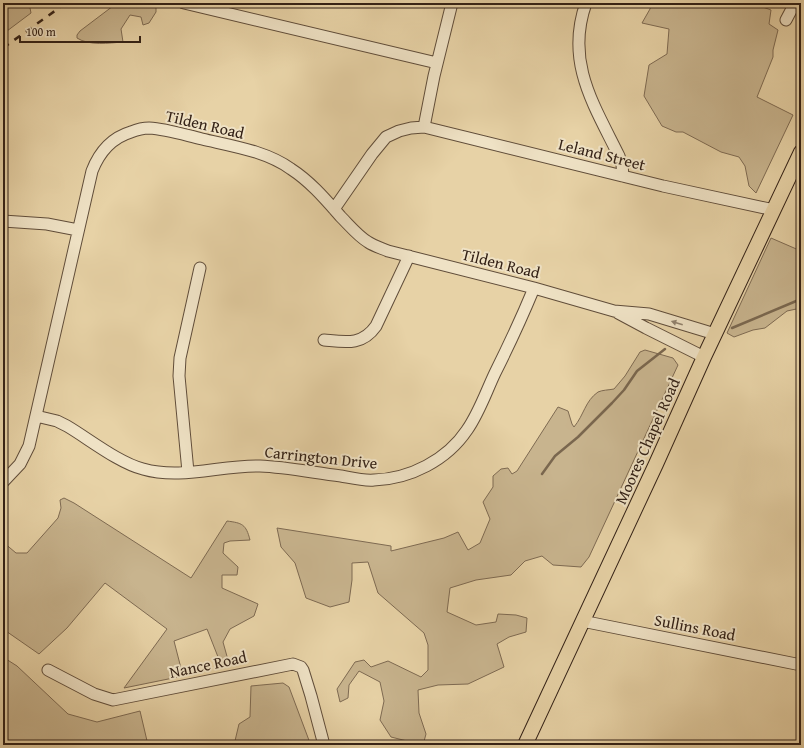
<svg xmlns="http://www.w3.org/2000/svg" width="804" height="748" font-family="'Gentium Book Plus',serif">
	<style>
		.green { fill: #c8b48e; stroke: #7e6a52 }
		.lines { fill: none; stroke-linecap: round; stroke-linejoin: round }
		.stream { stroke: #7a674f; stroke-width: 2.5 }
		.minor-casing { stroke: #604d3a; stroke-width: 13 }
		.major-casing { stroke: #332116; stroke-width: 16 }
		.minor { stroke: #efe2c5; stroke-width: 11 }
		.major { stroke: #e7d2a6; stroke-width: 14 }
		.rail { stroke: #332116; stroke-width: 2.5; stroke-dasharray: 7 7; stroke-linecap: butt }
		.oneway { fill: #91826e }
		.labels { text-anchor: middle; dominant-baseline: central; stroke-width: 4; stroke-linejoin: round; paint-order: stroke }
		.street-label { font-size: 16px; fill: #332116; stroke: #efe2c5 }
	</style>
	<rect width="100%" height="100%" fill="#e7d2a6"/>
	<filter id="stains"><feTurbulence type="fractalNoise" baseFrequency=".005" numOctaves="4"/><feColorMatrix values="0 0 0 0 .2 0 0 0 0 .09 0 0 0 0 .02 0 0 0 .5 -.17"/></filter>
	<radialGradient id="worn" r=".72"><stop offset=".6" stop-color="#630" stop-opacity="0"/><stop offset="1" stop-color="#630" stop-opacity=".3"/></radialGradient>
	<path class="green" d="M3 3H29L31 13 3 34Z
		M117 3H156V12L149 23 143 25 141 17 130 15 121 29 123 42C109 43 89 46 77 38V35L80 31Z
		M652 3H752L771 10 769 24 778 30 773 50V57L757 97 793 115 756 193 749 186 745 166 739 157 721 152 683 132H676L662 126 644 96 649 65 667 54 669 29 642 23 650 9Z
		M771 238 801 251V308L787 311 765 328 753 330 734 337 727 333Z
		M645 350 673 358 678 365 589 557 581 567 553 565 542 556 525 561 511 575 476 580 450 588 447 612 476 625 496 622 498 614 516 615 527 618 526 632 509 637 497 644 504 667 468 684 438 685 418 690 419 713 426 734 423 745H410L407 741 391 737 380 720 384 701 380 682 359 671 349 685 348 698 340 702 337 689 355 662 364 660 371 667 388 661 421 677 428 670V645L424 633 378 593 368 562 352 563V580L349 602 330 607 306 598 295 563 281 547 277 528 391 546V551L444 538 458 532 468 550 480 543 490 519 483 502 493 487V476L501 469 508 468 512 474 517 471 558 407 568 411 572 424 574 427C584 415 585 401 598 392 602 390 609 390 614 389L625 376 640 352Z
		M64 498 74 503 191 578 227 521C242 523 246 524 250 540L230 541 224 543 223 553 238 567 237 575H222V588L258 604 254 616 230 629 223 642 228 660 220 662 207 629 174 641 183 676 124 688 167 629 105 583 67 628 39 654 3 629V588L6 584 4 575 3 574V542L16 553H27L58 518 61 508 60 500Z
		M6 659 17 666 68 714 97 722 140 711 148 745H3V662Z
		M283 683 289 687 310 743V745H234L239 724 250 717 251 686Z"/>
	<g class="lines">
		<path class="stream" d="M732 328 801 299
			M542 474 555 456 578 437 612 403 624 390 637 371 665 349"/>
		<g class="minor-casing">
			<path id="minor" d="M184 3 437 63
				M586 3C565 62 594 105 619 156L622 165 623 176
				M786 20 795 3
				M424 127 434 76 452 3
				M334 209 372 154 386 137 399 131 411 128 424 127 663 186 774 210
				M3 221 47 224 78 230
				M618 313 646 328 704 357
				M324 340C345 342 362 346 376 326L409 256
				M36 416 57 421 67 426C89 439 119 463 143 469 181 480 221 465 260 466 287 467 315 473 341 476 352 478 364 481 374 480 410 479 447 460 467 430 479 413 486 392 495 373 509 345 522 317 534 288
				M188 472 179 376 180 358 200 268
				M3 482 20 464 29 446 92 171C99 153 111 138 131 132 136 130 143 128 149 128 167 129 185 135 202 139 232 146 266 151 291 169 311 182 326 200 341 217 350 226 358 236 368 242 374 246 381 248 388 251L534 288 614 311 649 314 715 334
				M582 621 801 665
				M48 670 94 694 113 700 293 664 301 667 303 670 311 696 324 745"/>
		</g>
		<g class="major-casing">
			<path id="major" d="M525 745 656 464 704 357 801 152"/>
		</g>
		<use href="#minor" class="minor"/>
		<use href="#major" class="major"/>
		<path class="rail" d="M3 48 66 3"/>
	</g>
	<defs><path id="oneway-solid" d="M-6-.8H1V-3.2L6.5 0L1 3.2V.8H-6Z"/></defs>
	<use class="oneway" href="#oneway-solid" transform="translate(677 323) rotate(-163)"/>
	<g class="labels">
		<g class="street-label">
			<text transform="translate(205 124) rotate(13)">Tilden Road</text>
			<text transform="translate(602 154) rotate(14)">Leland Street</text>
			<text transform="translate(501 263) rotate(14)">Tilden Road</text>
			<text transform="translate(647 441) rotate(-66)">Moores Chapel Road</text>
			<text transform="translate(321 457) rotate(6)">Carrington Drive</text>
			<text transform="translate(695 627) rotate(11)">Sullins Road</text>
			<text transform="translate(208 664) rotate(-12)">Nance Road</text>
		</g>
	</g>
	<rect width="804" height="748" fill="none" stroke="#e7d2a6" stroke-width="16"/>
	<rect x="4" y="4" width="796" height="740" fill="none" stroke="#332116" stroke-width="2"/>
	<rect x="8" y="8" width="788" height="732" fill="none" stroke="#332116"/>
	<path d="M20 36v6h120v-6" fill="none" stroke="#332116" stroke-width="2"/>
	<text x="26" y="36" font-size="12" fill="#332116" stroke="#efe2c5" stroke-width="3" paint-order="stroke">100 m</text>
	<rect width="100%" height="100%" filter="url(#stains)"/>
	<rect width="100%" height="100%" fill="url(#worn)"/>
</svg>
